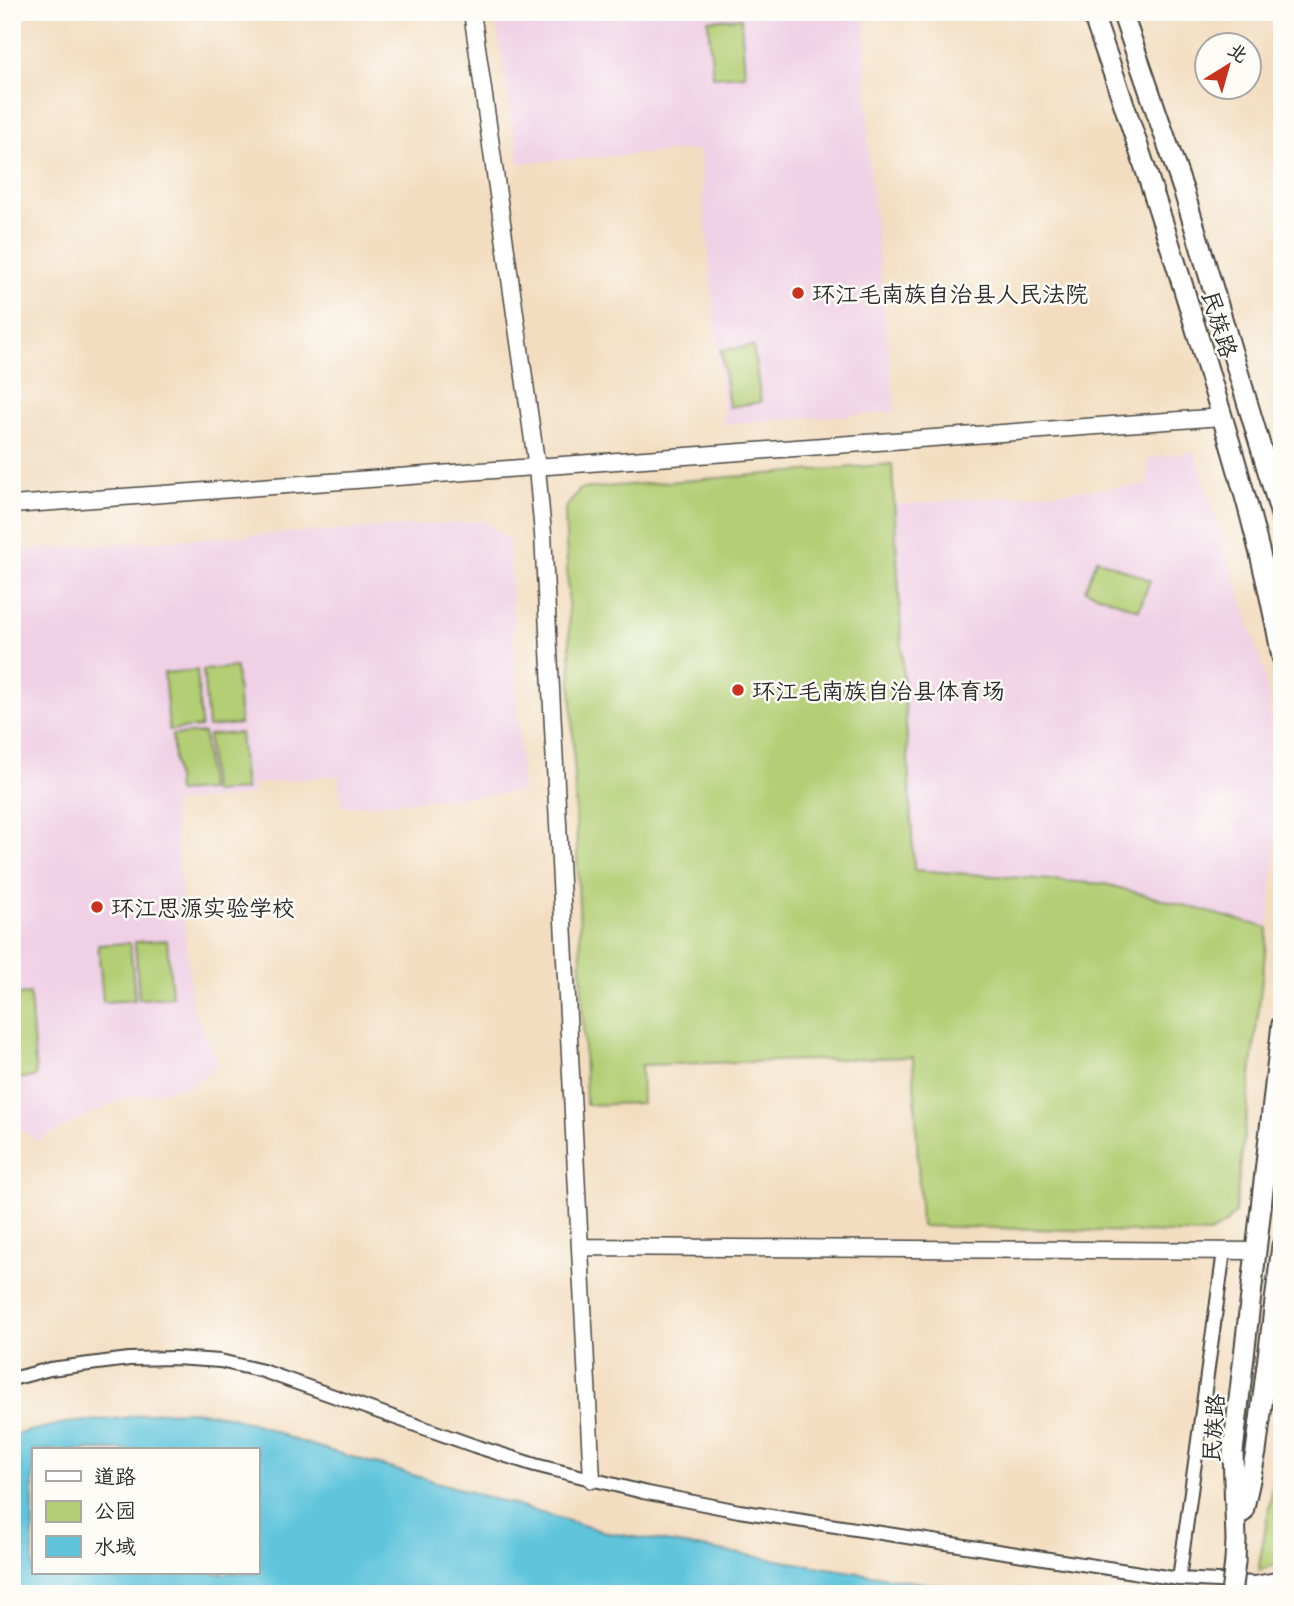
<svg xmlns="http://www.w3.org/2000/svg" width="1294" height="1606" font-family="Delius,'LXGW WenKai TC',sans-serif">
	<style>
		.built { fill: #f0d0e5 }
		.green { fill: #b3ce74; stroke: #6f7c50; stroke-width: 2 }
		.water { fill: #5fc4dc; stroke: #457884; stroke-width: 2; fill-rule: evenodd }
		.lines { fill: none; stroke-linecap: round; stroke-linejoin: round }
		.minor-casing { stroke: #494641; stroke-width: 16 }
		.tertiary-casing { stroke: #494641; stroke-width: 19 }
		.primary-casing { stroke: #494641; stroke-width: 23 }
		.minor { stroke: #fff; stroke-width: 12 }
		.tertiary { stroke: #fff; stroke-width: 16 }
		.primary { stroke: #fff; stroke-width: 19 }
		.primary-bridge-casing { stroke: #494641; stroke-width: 23; stroke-linecap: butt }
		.primary-bridge { stroke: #fff; stroke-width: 19 }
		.poi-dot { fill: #c8321e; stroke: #fdfcf7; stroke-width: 2.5 }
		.labels { text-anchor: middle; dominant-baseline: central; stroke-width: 5; stroke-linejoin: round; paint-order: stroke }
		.poi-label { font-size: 23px; fill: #2b2b2b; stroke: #fdfcf7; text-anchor: start }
		.street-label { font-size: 23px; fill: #2b2b2b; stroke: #fdfcf7 }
	</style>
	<rect width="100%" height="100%" fill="#fdfcf7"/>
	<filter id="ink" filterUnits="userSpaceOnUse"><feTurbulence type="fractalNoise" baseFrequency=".0143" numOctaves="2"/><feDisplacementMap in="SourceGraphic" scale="14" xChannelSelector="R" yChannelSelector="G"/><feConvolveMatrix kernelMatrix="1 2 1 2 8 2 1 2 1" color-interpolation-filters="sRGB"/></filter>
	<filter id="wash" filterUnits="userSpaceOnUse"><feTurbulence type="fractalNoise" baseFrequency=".00686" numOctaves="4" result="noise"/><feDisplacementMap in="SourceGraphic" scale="28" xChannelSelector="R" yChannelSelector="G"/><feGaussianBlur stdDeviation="1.57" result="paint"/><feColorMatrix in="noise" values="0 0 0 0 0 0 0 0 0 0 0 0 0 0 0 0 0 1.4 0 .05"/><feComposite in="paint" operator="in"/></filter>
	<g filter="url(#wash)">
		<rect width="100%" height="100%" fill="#f3ddc0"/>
		<path class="built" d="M494 12H865L869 163 895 412 724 424 699 150 519 163Z
			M1195 452 1264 671 1269 700 1277 803 1276 845 1268 928 1105 884 914 870 894 505 1148 485V458Z
			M484 521 509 540 522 792 342 807 338 775 252 784 253 795 173 803 192 1006 219 1065 188 1087 119 1100 37 1141 23 1130 12 1129V550Z"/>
		<path class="green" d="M741 18 745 75 713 77 708 20Z
			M753 346 761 402 729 407 721 350Z
			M892 464 914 870 1105 884 1268 928 1235 1213 1225 1224 1208 1234 921 1226 913 1057 641 1065 642 1103 586 1105 565 509 580 489Z
			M1097 559 1150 580 1139 610 1085 590Z
			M236 667 240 724 208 727 203 670Z
			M197 670 201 727 169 730 164 673Z
			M204 733 209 790 177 792 172 735Z
			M240 733 245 790 212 792 208 735Z
			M167 940 172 997 139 999 135 942Z
			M130 943 135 1000 103 1002 98 945Z
			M30 994 36 1077 12 1079V995Z
			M1282 1434V1562L1258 1571 1281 1440Z"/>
		<path class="water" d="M193 1411C228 1414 259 1423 291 1439L609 1533 990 1594H12V1435L65 1423 123 1418 158 1412ZM33 1450H257V1573H33Z"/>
	</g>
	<g filter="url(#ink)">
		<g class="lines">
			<g class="minor-casing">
				<path id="minor" d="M12 1379 50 1369 129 1359 175 1358 220 1361 263 1371 475 1446 535 1465 643 1492 739 1511 1179 1579 1255 1583 1282 1578
					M1179 1579 1224 1251"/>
			</g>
			<g class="tertiary-casing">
				<path id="tertiary" d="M472 12 537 468 543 534 592 1480
					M12 505 1222 417
					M580 1247 1256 1251"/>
			</g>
			<g class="primary-casing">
				<path id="primary" d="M1092 12C1135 134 1175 256 1211 380 1239 471 1265 562 1282 657
					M1122 12 1184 192 1282 518
					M1243 1512 1256 1452 1282 1246
					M1235 1562 1236 1540 1233 1452 1282 1024"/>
			</g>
			<use href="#minor" class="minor"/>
			<use href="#tertiary" class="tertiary"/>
			<use href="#primary" class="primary"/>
			<g class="primary-bridge-casing">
				<path id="primary-bridge" d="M1231 1594 1235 1562"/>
			</g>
			<use href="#primary-bridge" class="primary-bridge"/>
		</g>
	</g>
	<g class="poi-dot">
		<circle cx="798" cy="293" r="7"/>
		<circle cx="738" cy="690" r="7"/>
		<circle cx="97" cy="907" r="7"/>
	</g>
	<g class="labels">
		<g class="poi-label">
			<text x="812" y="293">环江毛南族自治县人民法院</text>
			<text x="752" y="690">环江毛南族自治县体育场</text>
			<text x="111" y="907">环江思源实验学校</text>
		</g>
		<g class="street-label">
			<text transform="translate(1220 324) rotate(73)">民族路</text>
			<text transform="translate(1213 1428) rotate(-86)">民族路</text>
		</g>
	</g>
	<rect width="1294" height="1606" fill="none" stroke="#fdfcf7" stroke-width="42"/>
	<rect x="32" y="1448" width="228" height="126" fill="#fdfcf7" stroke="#a9a8a5" stroke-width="2"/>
	<rect x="46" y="1471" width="35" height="10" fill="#ffffff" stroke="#a9a8a5" stroke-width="2"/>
	<text x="94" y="1484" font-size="21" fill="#2b2b2b">道路</text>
	<rect x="46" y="1501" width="35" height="21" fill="#b3ce74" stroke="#a9a8a5" stroke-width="2"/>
	<text x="94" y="1518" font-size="21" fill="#2b2b2b">公园</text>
	<rect x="46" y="1536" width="35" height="21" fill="#5fc4dc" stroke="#a9a8a5" stroke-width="2"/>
	<text x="94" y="1554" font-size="21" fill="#2b2b2b">水域</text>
	<g transform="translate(1228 66) rotate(37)"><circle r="33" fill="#fdfcf7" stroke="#a9a8a5" stroke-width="2"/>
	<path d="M0-5L12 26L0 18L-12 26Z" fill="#c8321e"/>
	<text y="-10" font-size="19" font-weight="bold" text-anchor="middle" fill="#2b2b2b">北</text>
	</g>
</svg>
